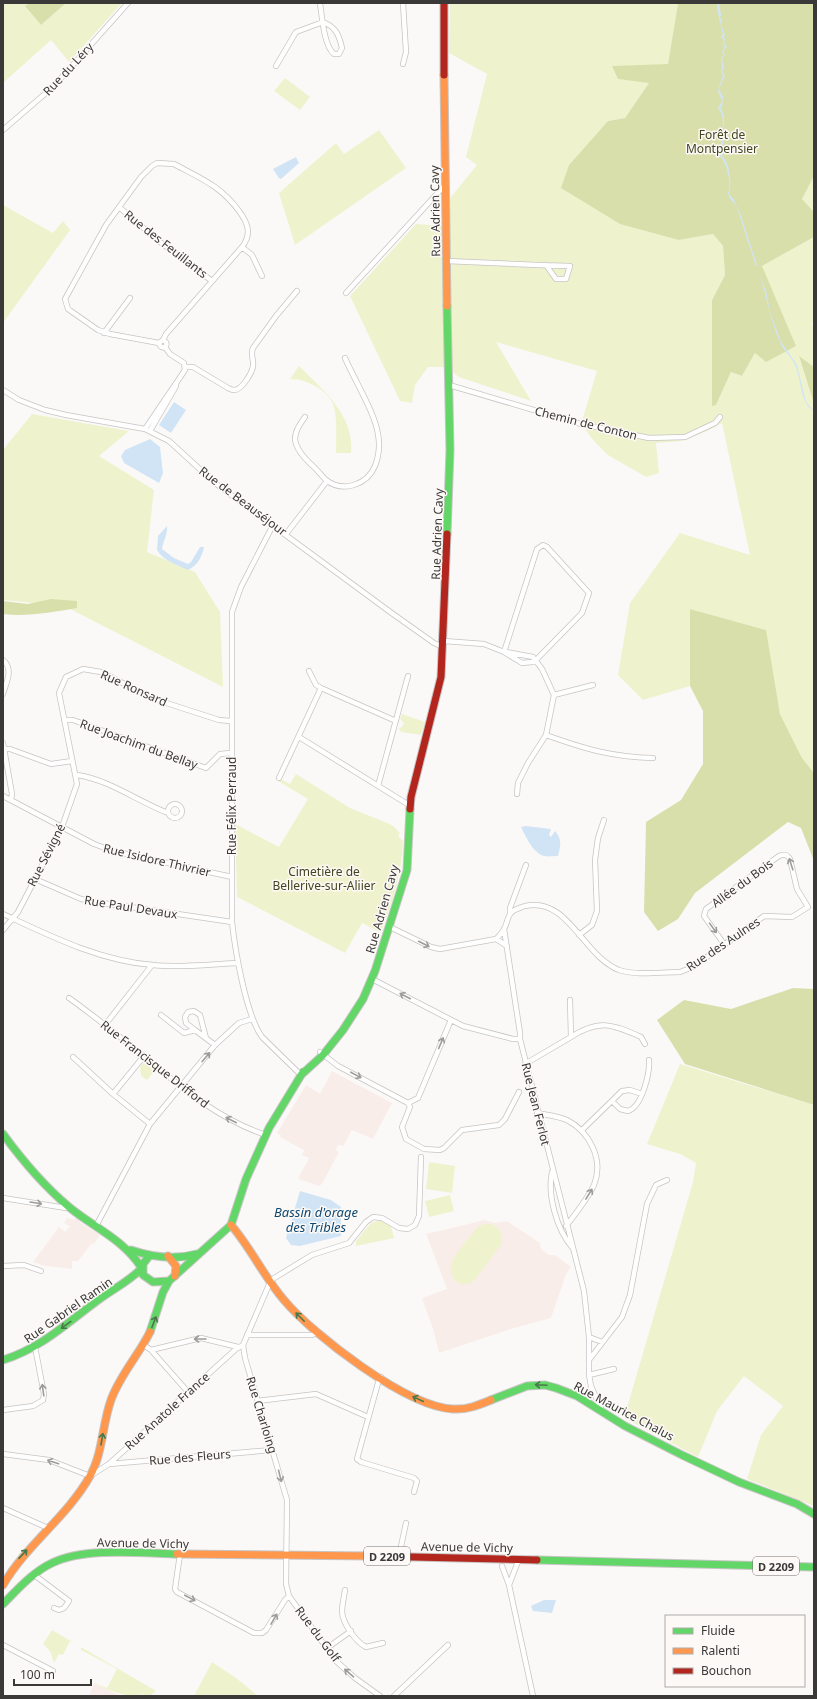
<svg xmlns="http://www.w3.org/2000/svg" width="817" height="1699" font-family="'Noto Sans',sans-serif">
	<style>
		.education { fill: #f9ede9 }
		.green { fill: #eef3ce }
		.forest { fill: #d9dfab }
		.water { fill: #d0e4f6 }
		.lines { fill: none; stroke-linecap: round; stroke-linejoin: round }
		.street-casing { stroke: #c7c5c4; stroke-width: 6 }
		.fast-casing { stroke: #c7c5c4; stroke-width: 9 }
		.slow-casing { stroke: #c7c5c4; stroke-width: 9 }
		.jam-casing { stroke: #c7c5c4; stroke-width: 9 }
		.street { stroke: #fefefe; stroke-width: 4.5 }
		.fast { stroke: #63d668; stroke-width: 7 }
		.slow { stroke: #ff974d; stroke-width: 7 }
		.jam { stroke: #b3261e; stroke-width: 7 }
		.oneway { stroke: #9c9c9b }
		.oneway2 { stroke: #4a784b }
		.labels { text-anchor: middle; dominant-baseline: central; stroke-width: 3; stroke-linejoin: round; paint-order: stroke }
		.shield { fill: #fcf9f6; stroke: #747371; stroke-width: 1 }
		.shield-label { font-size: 11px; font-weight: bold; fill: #3a3938 }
		.street-label { font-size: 12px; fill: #3a3938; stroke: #fcf9f6 }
		.park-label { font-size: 12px; fill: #41461f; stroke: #fcf9f6 }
		.water-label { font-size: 13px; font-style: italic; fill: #0e4871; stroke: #fcf9f6 }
	</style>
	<rect width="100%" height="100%" fill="#fbf9f7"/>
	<path class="education" d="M332 1071 392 1103 373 1139 352 1130 343 1146 338 1145 336 1150 339 1152 322 1184 319 1186 298 1179 309 1158 302 1155 304 1150 280 1137 281 1135 277 1133 306 1085 320 1094Z
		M76 1217 80 1220 79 1222 100 1235 94 1244 92 1243 78 1261H72V1269L45 1266 33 1262 59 1227 65 1232 70 1226 64 1223 67 1218 74 1220Z
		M485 1220 494 1223 507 1221 540 1243 541 1249 549 1255H555L571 1267 566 1274 551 1318 511 1329 439 1353 433 1329 422 1298 447 1289 426 1234Z
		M94 1683 121 1696H89Z"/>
	<path class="green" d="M3 3H30L26 7 41 25 66 3H122L69 62 51 40 3 83Z
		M450 3H678L668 64 618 79 650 82 625 118 608 121 679 240 713 234 723 246 725 275 712 300 716 405 731 372 742 376 755 353 762 266 814 237V322L812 324 814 329V367L799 357 814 404V773L802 758 780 714 765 630 690 609V686L643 700 618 675 630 603 680 533 750 555 722 423 707 431 682 441 656 443 659 473 646 477 608 455 594 441 581 424 597 371 496 342 531 401 459 377 446 367H428L415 385 412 403 400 401 350 296 416 224 442 226V208L477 165 466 157 487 74 449 53Z
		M285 78 310 97 300 110 274 91Z
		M379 130 406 168 295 245 279 193 336 143 344 154Z
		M814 176V212L802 199Z
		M3 205 53 233 63 221 70 230 3 323Z
		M299 366C323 390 355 416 351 453H336C336 440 337 425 335 412 333 392 308 379 290 379Z
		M32 414 129 431 99 456 154 490 147 552 195 572 220 612 223 687 64 606 3 600V450Z
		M402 714 425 722 421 735C415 733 405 734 400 731L399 728 402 727 404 723 400 719Z
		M296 774 350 808 392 825 400 833 398 836 403 841C402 874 392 902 381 933L362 923 345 953 237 897 235 824 279 847 308 799 278 781 279 778 290 784Z
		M144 1061 155 1070 147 1080 141 1076 140 1067Z
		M680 1064 814 1105V1506L747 1479 761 1435 783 1406 744 1376 717 1411 698 1457 624 1418 693 1182 696 1163 680 1154 647 1144Z
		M429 1162 455 1166 452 1193 426 1189Z
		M450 1195 454 1211 429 1217 425 1201Z
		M380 1220 391 1226 394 1238 356 1246V1241L371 1223Z
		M485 1224H492L499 1229 502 1236 501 1245 475 1280 468 1284H460C436 1270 464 1245 475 1230L479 1226Z
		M52 1630 156 1691 150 1696H144L143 1694C127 1699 108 1690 94 1683L107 1688 117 1669 81 1650V1647L70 1641 63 1655 59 1654 54 1663 50 1651 43 1644Z
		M212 1662 236 1678 258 1696H194Z"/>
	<path class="forest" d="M30 3H66L41 25 25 6Z
		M678 3H814V176L802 199 814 212V237L762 266 796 346 766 362 755 353 742 376 731 372 716 405 712 406V300L725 275 723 246 713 234 679 240 620 224 561 188 569 165 608 121 625 118 649 83 618 79 612 66 668 64Z
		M799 356 814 367V404Z
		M51 599 77 601V608C53 612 27 617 3 614V601L28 604Z
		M690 609 766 630 780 714 802 758 814 773V861L801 828 788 822 695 893 678 919 658 931 644 912 646 822 681 800 703 764V711L690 686Z
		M793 988 814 989V1105L685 1064 657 1020 684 1000 731 1009Z"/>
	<path class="water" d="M717 3H719L721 15 720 18 722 20 721 24 725 35 723 37 725 39 724 43 727 47 723 50 725 55 722 59 724 68 722 72 725 75 719 89 723 97 722 107 720 108C725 114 724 120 724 127L721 129 724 141 721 148 724 152 722 156C730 163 732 184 729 194L734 200 741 216 757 265 756 266 736 205 730 199 728 193C732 184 727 163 720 156L722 152 719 147 722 141 719 129 723 127C723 119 723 114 718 108L722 101 718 91 723 75 721 72 722 68 721 58 724 55 722 51 725 46 723 44 724 40 721 37 723 34C721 26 717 11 717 3Z
		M296 157 299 163 281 179 279 178 273 169Z
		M757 269 766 291 770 312 781 342 797 365 806 402 814 411C799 403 802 379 795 365 791 356 783 350 780 342 769 318 767 293 757 269Z
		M174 402 186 410 171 433 159 425Z
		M150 439 160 447 163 473 159 483 124 463 121 456 125 450Z
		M167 526C168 535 163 541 162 549L174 558 188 564 191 562 200 547H204C202 557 198 565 188 570 178 565 163 561 157 550L158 536Z
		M526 826 551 829 549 835 551 837 555 831C562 839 561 845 558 856 554 856 548 857 544 856 533 853 526 837 521 827Z
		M300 1191 331 1200 341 1207V1236L300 1246 291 1245 286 1238Z
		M544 1600H556L552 1613 533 1611 531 1606Z"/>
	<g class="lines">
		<g class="street-casing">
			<path id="street" d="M320 3C322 17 324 46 334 54H339L342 48C339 35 336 27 323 22
				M403 64 406 52 403 3
				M276 66 296 32 323 22
				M3 130 54 86 128 3
				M119 207 160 242 212 281
				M242 247 252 255 262 276
				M447 261 538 265 570 266 566 279H556L546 265
				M346 293 445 185
				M104 333 130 298
				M159.5 344a3.5 3.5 0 1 1 7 0a3.5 3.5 0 1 1-7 0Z
				M159 343 110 334 98 330 68 309 65 299 106 225 141 177 152 166 157 163 174 164C200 178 221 186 239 211 248 223 252 234 242 247L166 334 163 340
				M185 367H193L228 388C230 389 232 390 234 390 242 390 252 373 253 366 254 359 250 355 253 348L276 316 297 291
				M449 385 581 424 649 438 685 437 715 423 720 417
				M3 390 19 400 45 410 66 415 145 429 169 441 215 483 393 614 434 643 443 647
				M305 417C300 424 295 431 295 439 296 450 306 460 314 467 318 471 322 476 326 480 343 493 367 485 375 466 379 456 380 445 378 434 375 413 354 379 345 358
				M145 429 185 370 184 363 170 354 165 347
				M150 431 176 386
				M273 525 241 587 232 612V922C235 950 246 1015 262 1037L301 1075
				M286 534 327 481
				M444 641 484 644 504 652 522 663 532 662 536 660 582 613 589 593 547 547 543 545 537 549 504 652
				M506 652 533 657 542 669 554 695 546 735 528 763 518 783 517 794
				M3 660C14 669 6 683 3 694
				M309 671 316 685 321 688
				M554 695 593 685
				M64 720H73L206 768 220 754 231 753
				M546 735C585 749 612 757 653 758
				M299 737 409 805
				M3 743 12 794 11 800
				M4 749H10L51 764 72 761
				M77 775C110 780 137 801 168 813
				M279 778 321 688 396 721
				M378 786 408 676
				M3 796 94 844 113 851 232 877
				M168 811a7 7 0 1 1 14 0a7 7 0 1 1-14 0Z
				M35 879 81 899 96 902 232 922
				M510 913V908L526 865
				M3 914C50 936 100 961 153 965 182 968 210 964 238 963
				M390 927 431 947 440 949 496 939 507 946
				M504 929 520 1033V1039L584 1291 589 1337V1375L591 1386 602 1411
				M3 930 18 912 62 827 77 784 59 693 66 677 83 669 101 672 154 699 219 720 231 721
				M579 935 592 925 597 911 595 860 598 838 604 820
				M496 939C499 936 502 933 504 929 507 925 507 917 511 913 514 909 520 908 525 906 568 896 583 956 619 970 637 976 661 972 680 972L693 967 764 916 792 917 808 907 797 889 790 859C787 854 784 854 779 856L706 909 704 916 724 944
				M372 979 463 1026 513 1039H520
				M69 998C96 1017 121 1038 146 1058 183 1089 220 1120 266 1135
				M161 1015 184 1033 195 1030 215 1045
				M105 1025 152 965
				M195 1030 186 1023 185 1017 188 1012 194 1011 200 1015 206 1038
				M571 1037C599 1019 612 1024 641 1037L645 1044
				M320 1052 338 1066 408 1103 418 1098 451 1020
				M73 1057 113 1094 150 1124
				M525 1064 571 1037 570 1000
				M113 1094 144 1056
				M612 1101 620 1109 628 1111C642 1107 650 1073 649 1060
				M408 1103 410 1107 402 1127 406 1139 424 1149 440 1150 444 1148 462 1130 499 1125 505 1119 519 1092
				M537 1113C547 1115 558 1116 567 1120 590 1132 604 1160 594 1185 587 1200 576 1213 566 1226
				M582 1130 622 1091 630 1090 642 1094
				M552 1172C547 1195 557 1230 572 1247
				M3 1198 66 1208 69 1206
				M96 1226 150 1124 215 1045 239 1023 252 1019
				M3 1266 24 1265 41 1271
				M247 1335H312L317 1333
				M589 1337 602 1342
				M144 1345 151 1350 188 1392
				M151 1350 201 1338 238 1347
				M589 1360 622 1317 630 1295 647 1204 656 1185 667 1180
				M589 1375 614 1369
				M381 1377 378 1383 357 1459 361 1462 414 1478 417 1481 414 1492
				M257 1401 316 1394 368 1417
				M588 1402 591 1387
				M3 1410 33 1406 43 1400 44 1394 35 1347
				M3 1454 49 1460 90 1476 109 1464 236 1349 243 1345
				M109 1464 272 1450
				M3 1508 48 1528
				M180 1554 175 1589 177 1592 254 1633H262L266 1630 285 1600 289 1596
				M399 1556 406 1523
				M502 1566 509 1585 533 1696
				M33 1574 69 1601 64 1608 59 1610 54 1608
				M509 1585 519 1559
				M345 1590C344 1597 342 1605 342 1612 343 1624 356 1642 366 1647L383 1643
				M3 1645 53 1671
				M327 1648 351 1631
				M380 1696 355 1678 336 1661 289 1596 286 1584 287 1500 245 1358 243 1345 271 1280 312 1255 349 1243 366 1222 373 1217 382 1218 399 1228 408 1229 415 1225 419 1216 421 1157
				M394 1696 448 1645"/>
		</g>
		<g class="fast-casing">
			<path id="fast" d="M447 306 450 450 447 534
				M301 1075 323 1055 343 1030 363 999 375 971 407 870 410 809
				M3 1134C22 1160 44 1186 69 1207 93 1227 123 1239 141 1267
				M131 1250C152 1257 175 1260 197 1254
				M150 1255 143 1264V1275L153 1282 169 1281 231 1225 246 1179 269 1128 303 1072
				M150 1332 163 1292 169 1281
				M3 1360C42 1348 69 1321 101 1298 115 1288 129 1281 141 1269
				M491 1400 527 1386 545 1385 556 1388 577 1396 625 1426 682 1455 739 1482 797 1504 814 1514
				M537 1560 814 1567
				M3 1604C18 1589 33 1572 52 1563 85 1547 140 1553 177 1554"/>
		</g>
		<g class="slow-casing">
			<path id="slow" d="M444 75 447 306
				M231 1225C251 1248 264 1277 284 1300 313 1335 407 1407 453 1409 467 1410 479 1405 491 1400
				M168 1256 176 1266 175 1276
				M177 1554 370 1556
				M3 1585C27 1544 67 1517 90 1476 103 1453 102 1425 111 1400 120 1375 138 1356 150 1332"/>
		</g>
		<g class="jam-casing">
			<path id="jam" d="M444 3V75
				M410 809 411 797 441 677 447 534
				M370 1556 537 1560"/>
		</g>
		<use href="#street" class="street"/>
		<use href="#fast" class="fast"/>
		<use href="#slow" class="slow"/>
		<use href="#jam" class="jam"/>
	</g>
	<defs><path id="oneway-shaft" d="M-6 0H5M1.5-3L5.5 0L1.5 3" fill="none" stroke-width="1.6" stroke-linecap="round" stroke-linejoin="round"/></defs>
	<g class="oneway">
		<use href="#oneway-shaft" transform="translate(791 864) rotate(-108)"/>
		<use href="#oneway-shaft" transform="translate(713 928) rotate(54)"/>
		<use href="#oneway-shaft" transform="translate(424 944) rotate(27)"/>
		<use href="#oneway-shaft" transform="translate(405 996) rotate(-153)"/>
		<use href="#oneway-shaft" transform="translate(441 1043) rotate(-67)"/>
		<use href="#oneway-shaft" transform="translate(206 1057) rotate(-50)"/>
		<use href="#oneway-shaft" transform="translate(356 1075) rotate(28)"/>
		<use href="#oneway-shaft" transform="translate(231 1120) rotate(-153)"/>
		<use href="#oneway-shaft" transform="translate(589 1194) rotate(-58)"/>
		<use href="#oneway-shaft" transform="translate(36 1203) rotate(9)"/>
		<use href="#oneway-shaft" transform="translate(200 1339) rotate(180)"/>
		<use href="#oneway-shaft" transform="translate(43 1390) rotate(-98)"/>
		<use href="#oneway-shaft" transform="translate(53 1462) rotate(-162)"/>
		<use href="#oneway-shaft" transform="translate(280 1476) rotate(76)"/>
		<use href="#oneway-shaft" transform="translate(190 1598) rotate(28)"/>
		<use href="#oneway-shaft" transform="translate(274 1619) rotate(-60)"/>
		<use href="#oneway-shaft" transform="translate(349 1673) rotate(-139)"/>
	</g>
	<g class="oneway2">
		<use href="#oneway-shaft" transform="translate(300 1317) rotate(-135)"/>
		<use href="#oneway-shaft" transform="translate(154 1322) rotate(-69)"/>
		<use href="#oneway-shaft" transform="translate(66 1325) rotate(144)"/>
		<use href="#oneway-shaft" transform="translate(541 1385) rotate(-177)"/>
		<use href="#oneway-shaft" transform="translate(418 1399) rotate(-155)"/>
		<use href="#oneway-shaft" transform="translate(102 1439) rotate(-80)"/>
		<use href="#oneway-shaft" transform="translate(23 1554) rotate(-47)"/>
	</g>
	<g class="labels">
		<g class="shield">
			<rect x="364" y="1547" width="46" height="18" rx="3"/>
			<rect x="753" y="1557" width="46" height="18" rx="3"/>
		</g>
		<g class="shield-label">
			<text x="387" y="1556">D 2209</text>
			<text x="776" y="1566">D 2209</text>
		</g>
		<g class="street-label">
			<text transform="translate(68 69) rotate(-47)">Rue du Léry</text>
			<text transform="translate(435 211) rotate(-91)">Rue Adrien Cavy</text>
			<text transform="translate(166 244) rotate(38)">Rue des Feuillants</text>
			<text transform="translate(586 423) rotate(14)">Chemin de Conton</text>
			<text transform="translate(243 501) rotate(37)">Rue de Beauséjour</text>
			<text transform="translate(437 534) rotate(-88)">Rue Adrien Cavy</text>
			<text transform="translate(134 688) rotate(24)">Rue Ronsard</text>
			<text transform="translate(139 744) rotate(20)">Rue Joachim du Bellay</text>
			<text transform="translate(231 806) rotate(-90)">Rue Félix Perraud</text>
			<text transform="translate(46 855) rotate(-63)">Rue Sévigné</text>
			<text transform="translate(157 860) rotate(13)">Rue Isidore Thivrier</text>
			<text transform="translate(742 883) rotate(-36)">Allée du Bois</text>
			<text transform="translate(131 907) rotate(9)">Rue Paul Devaux</text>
			<text transform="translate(382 909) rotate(-74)">Rue Adrien Cavy</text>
			<text transform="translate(723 944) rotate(-34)">Rue des Aulnes</text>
			<text transform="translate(155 1064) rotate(38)">Rue Francisque Drifford</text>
			<text transform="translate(536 1104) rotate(76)">Rue Jean Ferlot</text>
			<text transform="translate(68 1310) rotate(-35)">Rue Gabriel Ramin</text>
			<text transform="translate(167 1411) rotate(-42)">Rue Anatole France</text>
			<text transform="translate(624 1411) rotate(28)">Rue Maurice Chalus</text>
			<text transform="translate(262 1415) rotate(73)">Rue Charloing</text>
			<text transform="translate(190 1457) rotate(-5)">Rue des Fleurs</text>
			<text transform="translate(143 1543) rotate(1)">Avenue de Vichy</text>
			<text transform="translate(467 1547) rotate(1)">Avenue de Vichy</text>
			<text transform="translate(318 1634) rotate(53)">Rue du Golf</text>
		</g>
		<g class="park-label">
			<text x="722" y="134">Forêt de<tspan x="722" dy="14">Montpensier</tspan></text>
			<text x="324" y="871">Cimetière de<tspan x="324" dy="14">Bellerive-sur-Aliier</tspan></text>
		</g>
		<g class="water-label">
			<text x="316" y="1212">Bassin d'orage<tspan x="316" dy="15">des Tribles</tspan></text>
		</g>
	</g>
	<rect width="817" height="1699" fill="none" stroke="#3a3938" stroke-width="8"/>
	<rect x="665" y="1615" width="140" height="72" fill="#fcf9f6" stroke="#aeacaa"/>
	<rect x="673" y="1628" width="20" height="6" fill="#63d668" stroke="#aeacaa"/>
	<text x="701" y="1635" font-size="12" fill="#3a3938">Fluide</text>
	<rect x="673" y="1648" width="20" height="6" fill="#ff974d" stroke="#aeacaa"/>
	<text x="701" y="1655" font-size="12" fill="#3a3938">Ralenti</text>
	<rect x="673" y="1668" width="20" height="6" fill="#b3261e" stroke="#aeacaa"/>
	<text x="701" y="1675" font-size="12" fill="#3a3938">Bouchon</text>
	<path d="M14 1679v6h77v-6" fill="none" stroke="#3a3938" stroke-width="2"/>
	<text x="20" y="1679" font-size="12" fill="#3a3938" stroke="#fcf9f6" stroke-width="3" paint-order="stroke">100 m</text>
</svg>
